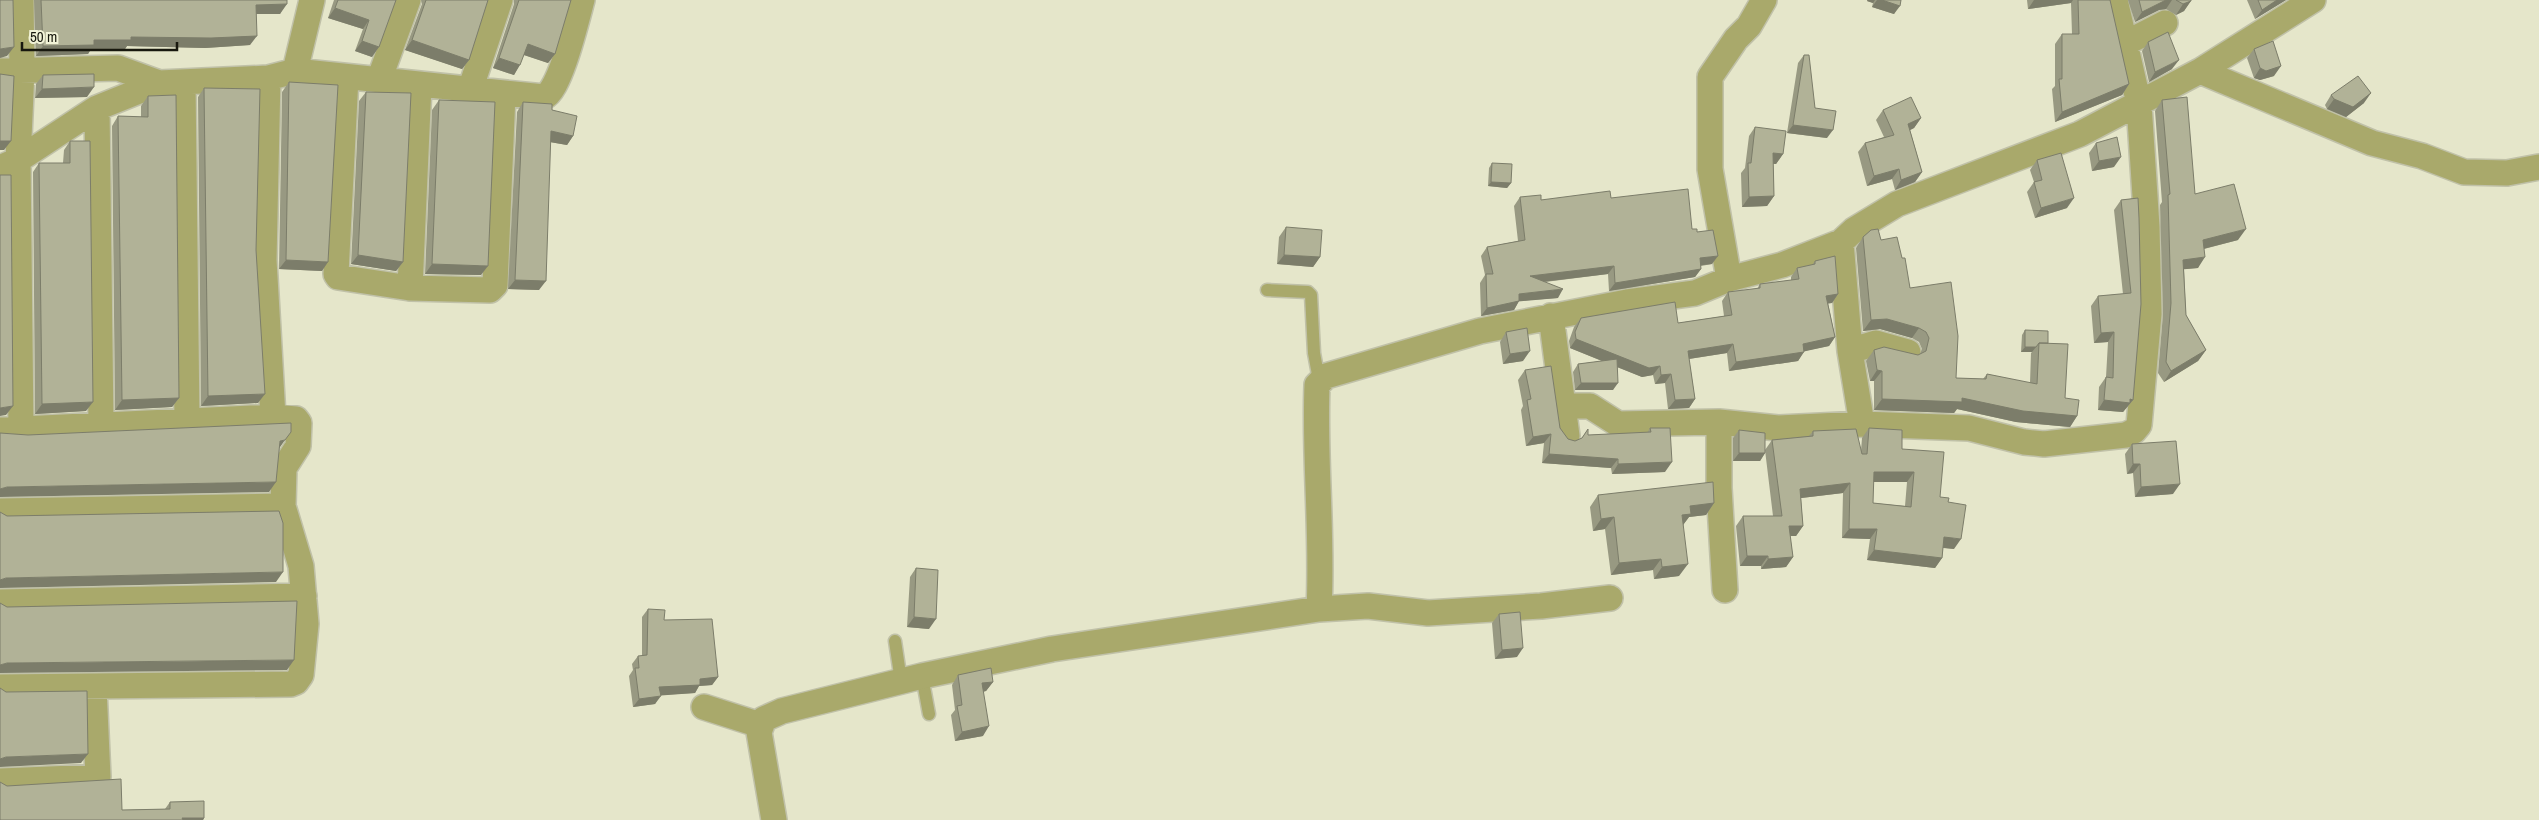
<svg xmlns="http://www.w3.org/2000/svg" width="2539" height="820" font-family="'Archivo Narrow',sans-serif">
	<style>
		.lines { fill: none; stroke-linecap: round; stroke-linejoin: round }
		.service-casing { stroke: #c0c1a8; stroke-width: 15 }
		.minor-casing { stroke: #c0c1a8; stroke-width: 28 }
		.service { stroke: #a9a96b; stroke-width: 12 }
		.minor { stroke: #a9a96b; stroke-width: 25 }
		.wall { fill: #989982; fill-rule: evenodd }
		.shaded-wall { fill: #7c7d6a }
		.building { fill: #b1b297; stroke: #7c7d6a; fill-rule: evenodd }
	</style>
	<rect width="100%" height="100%" fill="#e5e6ca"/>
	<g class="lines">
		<g class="service-casing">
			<path id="service" d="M1267 290 1308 292 1311 295 1314 353 1319 380
				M895 641 901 681
				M922 676 929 714"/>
		</g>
		<g class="minor-casing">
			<path id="minor" d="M2126 43 2165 23
				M0 71 118 68 159 83
				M295 71 312 0
				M2200 71 2372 143 2422 156 2464 172 2507 173 2539 167
				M346 77 336 274 338 277 410 288 490 290 495 285 503 94
				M268 78 264 260 273 417
				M379 80 408 0
				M183 82 187 421
				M470 90 500 0
				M97 108 101 424
				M0 168 18 160 97 108 159 83 268 78 295 71 544 97C560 91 577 18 582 0
				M1841 242 1850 351 1862 424
				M1729 279 1710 169V77L1736 39 1749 26 1764 0
				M410 288 419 85
				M1551 316 1567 436
				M1850 351 1876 343 1908 352
				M1562 406H1590L1618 424 1719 422 1778 428 1862 424 1969 428 2024 442 2044 444 2126 435 2134 431 2139 425 2149 314 2147 227 2139 104 2115 0
				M1719 422V488L1725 590
				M0 430 273 417 296 419 299 423 298 446 284 468 283 506 301 566 306 624 301 675 296 682 291 684 0 687
				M21 430 18 160 22 70 21 0
				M0 511 283 506
				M0 602 304 596
				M1319 609 1368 606 1428 613 1541 606 1610 598
				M704 707 760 725
				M0 781 98 777 94 688
				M774 820 759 732 764 719 782 711 922 676 1052 649 1319 609C1323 534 1314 460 1317 385L1326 376 1480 331 1627 302 1695 293 1729 279 1782 265 1841 242 1854 230 1897 204 2080 134 2200 71 2313 0"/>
		</g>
		<use href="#service" class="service"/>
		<use href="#minor" class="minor"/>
	</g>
	<path class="wall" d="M34 0H287L280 14H256L250 45 205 48 127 46 125 49H91L88 54 36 56Z
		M334 0H396L372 57 355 51 363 29 328 18Z
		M421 0H488L469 60 462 69 405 50 422 4Z
		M514 0H571L555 54 548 63 524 55 514 75 493 68 514 4Z
		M1867 0H1901L1894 14 1872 7 1873 3 1867 1Z
		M2027 0H2110L2129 84 2122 95 2055 122 2052 89 2055 86V44L2062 34H2072L2071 3 2028 9Z
		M2128 0H2191L2184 11 2176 15 2166 9 2159 10 2135 22Z
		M2247 0H2286L2255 19Z
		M2148 42 2172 69 2149 82 2142 51Z
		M2254 49 2274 76 2260 80 2254 78 2247 58Z
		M1804 55 1815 108 1827 138 1787 133 1798 63Z
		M43 75 87 97 35 98 36 84Z
		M289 82 322 271 279 269 282 92Z
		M204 88 256 250 258 403 201 406 198 97Z
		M366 92 403 262 396 271 351 264 359 101Z
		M2331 95 2364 103 2346 117 2327 109 2325 105Z
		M148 96 179 398 172 407 115 410 112 126 118 116 141 117V106Z
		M439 100 481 275 425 274 432 110Z
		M2162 100 2195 194 2238 240 2204 249 2198 268 2184 269 2186 315 2206 350 2198 361 2164 382 2158 373 2163 314 2160 205 2162 202 2155 111Z
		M523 102 573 136 567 145 550 142 539 290 508 289 517 112Z
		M1883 110 1921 118 1914 128 1910 130 1922 172 1915 182 1895 190 1892 179 1867 186 1858 152 1865 143 1884 137 1876 120Z
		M1755 127 1783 154 1776 164H1773L1774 196 1767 206 1742 207 1741 173 1745 168 1749 136Z
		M70 141 86 411 35 414 33 172 39 163H63L64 150Z
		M2096 143 2114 167 2092 171 2089 153Z
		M2037 160 2067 208 2035 218 2027 192 2034 182 2030 170Z
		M1492 163 1511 183 1507 188 1488 186 1489 168Z
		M1520 197 1541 200 1611 198 1692 229 1697 232 1712 264 1701 266V269L1695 277 1609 291 1608 274 1545 282 1558 298 1519 301 1514 310 1481 316 1480 283 1485 275 1481 256 1487 247 1518 241 1514 206Z
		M2138 198 2133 400 2123 412 2098 410 2099 387 2106 377 2108 342 2094 343 2091 306 2098 296 2123 294 2114 210 2121 200Z
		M1286 227 1320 257 1313 267 1277 264 1279 237Z
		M1863 237 1881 240 1910 288 1956 378 1983 379 1987 374 2030 383 2031 353 2032 352H2021L2022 335 2025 330 2048 343 2065 398 2077 416 2070 427 2016 422 1957 409 1954 413 1874 410V381H1870L1866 361 1874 350 1918 355 1920 354 1922 349 1919 342 1912 338 1880 329 1863 331 1856 248Z
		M1815 261 1838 294 1832 303H1828L1835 337 1829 346 1804 351 1798 361 1729 371 1727 353 1689 359 1695 399 1689 408 1668 409 1665 383 1655 384 1653 375 1642 377 1617 367 1613 390H1575L1573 372 1578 364 1602 361 1570 348 1569 341 1574 327 1581 318 1678 323 1724 316 1722 301 1728 292 1757 289 1760 284 1791 280V277L1797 268 1812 265Z
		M1506 332 1523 361 1503 364 1500 342Z
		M1525 370 1560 428 1568 439 1575 441 1581 439 1588 429V435L1647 433 1650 428 1665 472 1612 474 1611 468 1542 463 1544 443 1526 446 1521 410 1523 406 1518 380Z
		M1869 428 1902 449 1940 497 1948 502 1954 549 1943 548 1942 558 1935 568 1867 560 1870 539 1842 538 1843 493 1801 498 1803 526 1796 536H1790L1793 557 1786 567 1761 569V566H1740L1736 526 1743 516H1773L1765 450 1772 440 1809 436 1813 431 1861 451 1862 438ZM1873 482H1907L1905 506 1873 503Z
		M1739 430 1765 453 1760 461H1733V438Z
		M2132 444 2173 494 2135 497 2133 473 2127 474 2125 454Z
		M1598 495 1714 503 1706 515 1689 517 1683 525 1679 576 1654 579 1653 570 1611 575 1605 529 1593 531 1590 507Z
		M916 568 929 629 907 627 910 577Z
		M648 609 664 620 718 677 712 685 699 686 695 693 660 695 655 704 633 707 629 676 633 670 632 664 638 656H642V617Z
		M1499 614 1517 657 1495 659 1492 623Z
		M958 675 993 682 986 691 983 692V736L955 741 951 715 955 710 952 685Z
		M7 786 122 810 165 809 170 802 204 818 203 820H0Z"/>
	<path class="shaded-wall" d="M1868 0H1875L1873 3 1867 1Z
		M1877 0H1882L1900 6 1894 14 1872 7Z
		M2034 0H2073L2071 3 2028 9Z
		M2166 0H2172L2166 9 2159 10 2135 22 2142 12Z
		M2277 0H2286L2255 19 2262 10Z
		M2191 1 2184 11 2176 15 2183 4Z
		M287 4 280 14H249L256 5Z
		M335 8 369 20 363 29 328 18Z
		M257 36 250 45 205 48 127 46 125 49H91L88 54 36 56 43 46 94 40 131 37Z
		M412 40 469 60 462 69 405 50Z
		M362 41 379 47 372 57 355 51Z
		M528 44 555 54 548 63 521 54Z
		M14 47 7 56 0 58V49Z
		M499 58 520 65 514 75 493 68Z
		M2179 60 2172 69 2149 82 2155 72Z
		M2281 66 2274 76 2260 80 2254 78 2260 68Z
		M2129 84 2122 95 2055 122 2062 112Z
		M94 87 87 97 35 98 42 89Z
		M2371 93 2364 103 2346 117 2327 109 2334 99Z
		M1921 118 1914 128 1902 134 1908 124Z
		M1793 125 1833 130 1827 138 1787 133Z
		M551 131 573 136 567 145 544 141Z
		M0 141H11L4 150H0Z
		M1773 153 1783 154 1776 164 1766 163Z
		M2121 157 2114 167 2092 171 2099 161Z
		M1899 169 1892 179 1867 186 1874 176Z
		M1922 172 1915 182 1895 190 1901 180Z
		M1491 182 1511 183 1507 188 1488 186Z
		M1774 196 1767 206 1742 207 1749 197Z
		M2074 198 2067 208 2035 218 2041 208Z
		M2246 229 2238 240 2195 251 2203 240Z
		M358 255 403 262 396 271 351 264Z
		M1284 255 1320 257 1313 267 1277 264Z
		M1718 256 1712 264 1694 266 1700 258Z
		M2205 257 2198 268 2176 270 2183 260Z
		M286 260 328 262 322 271 279 269Z
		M432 264 488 266 481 275 425 274Z
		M1614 266 1608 274 1525 284 1530 276Z
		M1701 269 1695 277 1609 291 1615 283Z
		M515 280 546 281 539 290 508 289Z
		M1563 289 1558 298 1513 302 1519 294Z
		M1838 294 1832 303 1820 305 1826 296Z
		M1519 301 1514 310 1481 316 1487 308Z
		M1887 319 1919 328 1912 338 1880 329 1863 331 1871 320Z
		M2114 332 2108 342 2094 343 2101 333Z
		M1835 337 1829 346 1797 353 1803 344Z
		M1576 339 1660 366 1653 375 1642 377 1570 348Z
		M1733 344 1727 353 1682 360 1688 351Z
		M2025 347H2036L2032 352H2021Z
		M2206 350 2198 361 2164 382 2171 371Z
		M1530 351 1523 361 1503 364 1510 354Z
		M1804 352 1798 361 1729 371 1736 362Z
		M1877 370 1882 371 1874 381H1870Z
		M1671 374 1665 383 1655 384 1661 375Z
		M1581 383H1618L1613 390H1575Z
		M265 394 258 403 201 406 208 396Z
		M179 398 172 407 115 410 122 400Z
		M1962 398 2077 416 2070 427 2016 422 1957 409 1954 413 1874 410 1882 399Z
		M1695 399 1689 408 1668 409 1675 400Z
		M2104 400 2130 399 2133 400 2123 412 2098 410Z
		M93 402 86 411 35 414 42 404Z
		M13 406 6 415 0 416V408Z
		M1551 434 1544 443 1526 446 1533 437Z
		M285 440 278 450 280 441Z
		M1739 453H1765L1760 461H1733Z
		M1549 454 1618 459 1611 468 1542 463Z
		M1672 462 1665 472 1612 474 1618 464Z
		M2133 464H2140L2133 473 2127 474Z
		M1874 472H1914L1907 482H1867Z
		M276 482 269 492 0 497V489L7 487Z
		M1850 483 1843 493 1793 499 1800 489Z
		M2180 484 2173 494 2135 497 2141 487Z
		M1714 503 1706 515 1689 517 1683 525 1682 515 1690 506Z
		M1614 517 1605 529 1593 531 1601 519Z
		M1789 526H1803L1796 536H1782Z
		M1849 529H1877L1870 539 1842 538Z
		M1944 537 1961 539 1954 549 1937 547Z
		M1874 550 1942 558 1935 568 1867 560Z
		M1747 556H1768L1761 566H1740Z
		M1793 557 1786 567 1761 569 1768 559Z
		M1661 559 1653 570 1611 575 1619 563Z
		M1688 564 1679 576 1654 579 1662 567Z
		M283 572 276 582 0 588V580L6 578Z
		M914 617 936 619 929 629 907 627Z
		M1523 648 1517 657 1495 659 1502 650Z
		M294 660 287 670 0 673V665L7 663Z
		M718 677 712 685 699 686 695 693 654 696 659 687 700 679Z
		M993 682 986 691 975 693 982 683Z
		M661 696 655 704 633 707 639 699Z
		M989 726 983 736 955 741 962 732Z
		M88 754 81 763 0 767V759L6 757Z
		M182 818H204L203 820H181Z"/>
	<path class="building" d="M0 0H13L14 47 0 49Z
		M41 0H287V4L256 5 257 36 211 38 131 37V40H94V45L43 46Z
		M338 0H396L379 47 362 41 369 20 335 8Z
		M426 0H488L469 60 412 40Z
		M519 0H571L555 54 528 44 520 65 499 58Z
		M1882 0H1901L1900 6Z
		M2078 0H2110L2129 84 2062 112 2059 79H2062V34H2079Z
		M2139 0H2166L2142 12Z
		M2176 0H2191V1L2183 4Z
		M2258 0H2277L2262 10Z
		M2168 32 2179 60 2155 72 2148 42Z
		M2273 41 2281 66 2266 71 2260 68 2254 49Z
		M1804 55H1809L1815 108 1836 111 1833 130 1793 125Z
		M0 74 14 76 11 141H0Z
		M94 74V87L42 89 43 75Z
		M2358 76 2371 93 2353 107 2334 99 2331 95Z
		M289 82 338 85 328 262 286 260Z
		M204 88 260 89 256 250 265 394 208 396Z
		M366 92 411 93 403 262 358 255Z
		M176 95 179 398 122 400 118 116 148 117V96Z
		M1911 97 1921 118 1908 124 1922 172 1901 180 1899 169 1874 176 1865 143 1894 135 1883 110Z
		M2187 97 2195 194 2234 184 2246 229 2203 240 2205 257 2183 260 2186 315 2206 350 2171 371 2166 362 2171 303 2168 195 2170 194 2162 100Z
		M439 100 495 102 488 266 432 264Z
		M523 102 552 104V110L577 116 573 136 551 131 546 281 515 280Z
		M1755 127 1786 131 1783 154 1773 153 1774 196 1749 197 1748 163H1751Z
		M2117 137 2121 157 2099 161 2096 143Z
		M70 141H90L93 402 42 404 39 163H70Z
		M2061 153 2074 198 2041 208 2034 182 2042 180 2037 160Z
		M1492 163 1512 164 1511 183 1491 182Z
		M0 175H11L13 406 0 408Z
		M1688 189 1692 229H1697V232L1713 230 1718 256 1700 258 1701 269 1615 283 1614 266 1530 276 1563 289 1519 294V301L1487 308 1486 274H1493L1487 247 1525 240 1520 197 1541 195V200L1610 191 1611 198Z
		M2138 198 2139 218 2141 304 2133 400 2130 399V403L2104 400 2106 377 2113 378 2114 332 2101 333 2098 296 2131 293 2121 200Z
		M1286 227 1322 230 1320 257 1284 255Z
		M1878 229 1881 240 1897 237 1902 258H1905L1910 288 1951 282 1958 336 1956 378 1986 379 1987 374 2037 384 2039 343 2068 344 2065 398 2079 400 2077 416 2023 411 1962 398V402L1882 399V371L1877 370 1874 350 1884 347 1918 355 1926 351 1929 338 1926 332 1919 328 1887 319 1871 320 1863 237 1871 230Z
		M1835 256 1838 294 1826 296 1835 337 1803 344 1804 352 1736 362 1733 344 1688 351 1695 399 1675 400 1671 374 1661 375 1660 366 1649 368 1576 339 1575 332 1581 318 1675 302 1678 323 1732 315 1728 292 1760 288V284L1799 279 1797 268 1815 264V261Z
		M1527 328 1530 351 1510 354 1506 332Z
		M2025 330 2048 331V343H2039L2036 347H2025Z
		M1617 359 1618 383H1581L1578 364Z
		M1551 366 1560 428 1568 439 1575 441 1582 438 1588 429V435L1651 432 1650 428H1670L1672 462 1618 464V459L1549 454 1551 434 1533 437 1527 400 1531 399 1525 370Z
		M291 423V432L285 440 280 441 276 482 7 487 0 489V433L28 435Z
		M1869 428 1902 430V449L1944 452 1940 497 1949 498 1948 502 1966 505 1961 539 1944 537 1942 558 1874 550 1877 529H1849L1850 483 1800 489 1803 526H1789L1793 557 1768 559V556H1747L1743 516H1782L1772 440 1813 436V431L1856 429 1862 454H1867ZM1874 472H1914L1911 507 1873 503Z
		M1739 430 1765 433V453H1739Z
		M2176 441 2180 484 2141 487 2140 464H2133L2132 444Z
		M1713 482 1714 503 1690 506 1691 514 1682 515 1688 564 1662 567 1661 559 1619 563 1614 517 1601 519 1598 495Z
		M279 511 283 523V572L6 578 0 580V512L7 516Z
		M916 568 938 570 936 619 914 617Z
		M297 601 294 660 7 663 0 665V603L7 607Z
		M648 609 665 610 664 620 712 619 718 677 700 679V685L659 687 661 696 639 699 635 668H639L638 656 647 655Z
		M1520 612 1523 648 1502 650 1499 614Z
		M991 668 993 682 982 683 989 726 962 732 957 706 962 705 958 675Z
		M0 688 6 692 87 691 88 754 6 757 0 759Z
		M121 779 122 810 170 809V802L204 801V818H182L183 820H0V782L7 786Z"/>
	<path d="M22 42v8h155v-8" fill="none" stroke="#18180e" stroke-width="2.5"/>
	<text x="30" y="42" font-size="15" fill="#18180e" stroke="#f2f3d7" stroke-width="4" paint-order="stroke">50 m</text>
</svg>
